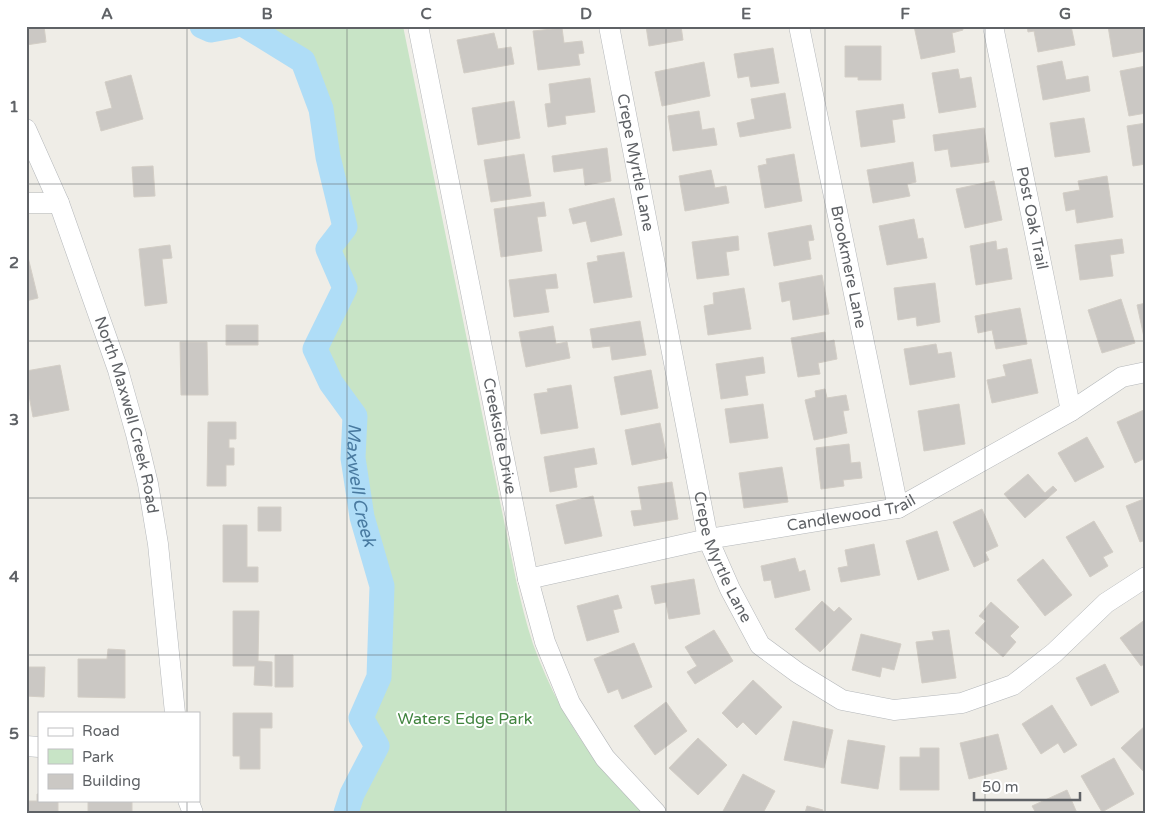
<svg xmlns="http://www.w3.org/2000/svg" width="1172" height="839" font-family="'Varela Round',sans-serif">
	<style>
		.green { fill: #c8e4c6 }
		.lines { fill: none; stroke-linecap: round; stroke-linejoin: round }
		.river { stroke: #afddf7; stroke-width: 25 }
		.building { fill: #cbc8c4; stroke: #d3cec6 }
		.minor-casing { stroke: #b4b7ba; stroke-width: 21 }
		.minor { stroke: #fff; stroke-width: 20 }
		.grid { fill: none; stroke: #5f6266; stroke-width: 1; stroke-opacity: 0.55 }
		.labels { text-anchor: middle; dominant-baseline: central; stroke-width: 4; stroke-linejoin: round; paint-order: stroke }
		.street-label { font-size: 16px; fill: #5f6266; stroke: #fff }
		.park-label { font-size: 16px; fill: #41843f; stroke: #fff }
		.water-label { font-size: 18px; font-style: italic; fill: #497aa0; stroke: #fff }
		.neatline { fill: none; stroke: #5f6266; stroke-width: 2 }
		.grid-label { font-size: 16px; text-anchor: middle; font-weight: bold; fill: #5f6266 }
	</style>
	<rect width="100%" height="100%" fill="#efede7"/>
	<path class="green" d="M246 26H403L516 580C521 602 526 623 533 644 556 708 593 767 644 813H346L352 794 377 746 361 718 379 677 382 586 362 517 353 458 355 416 331 383 315 349 345 289 328 249 345 227 328 157 321 109 303 61Z"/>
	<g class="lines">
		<g class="river">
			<path d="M202 26 211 30 233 26"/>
			<path id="s1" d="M246 26 303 61 321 109 328 157 345 227 328 249 345 288 315 349 331 383 355 416 353 458 362 517 382 586 379 677 361 718 377 746 352 794 346 813"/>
		</g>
	</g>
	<path class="building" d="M26 26H44L46 42 26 45Z
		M646 26H681L683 40 649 46Z
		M914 26H962L963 30 952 33 955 52 921 59Z
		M1027 26H1071L1075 45 1038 52 1034 31 1028 32Z
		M1108 26H1146V51L1113 57Z
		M562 28 564 43 582 41 584 53 578 54 580 65 538 70 533 31Z
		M494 33 498 49 511 47 514 64 464 73 457 40Z
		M845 46H881V80H858V77H845Z
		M773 48 779 83 751 87 749 76 738 78 734 54Z
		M1062 61 1066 80 1088 76 1090 91 1043 100 1037 66Z
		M704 62 710 96 662 106 655 72Z
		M1146 66V113L1129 116 1120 71Z
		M958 69 960 79 971 77 976 107 939 113 932 73Z
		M131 75 143 119 101 131 96 112 112 108 105 82Z
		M590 78 595 112 565 116 566 124 548 127 545 104 551 103 549 84Z
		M785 93 791 128 740 137 737 123 755 119 751 99Z
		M514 101 520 138 478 145 472 108Z
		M903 104 905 118 892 120 895 142 861 147 856 111Z
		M699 111 702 130 714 128 717 145 673 151 668 116Z
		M1084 118 1090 152 1055 157 1050 123Z
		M1146 123V164L1133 166 1127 126Z
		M984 128 989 162 951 167 948 149 935 151 933 135Z
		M607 148 611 181 585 185 583 168 554 172 552 156Z
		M524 154 531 196 491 202 484 160Z
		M794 154 802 201 765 208 758 166 767 164 766 159Z
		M913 162 916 182 907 184 910 196 873 203 867 170Z
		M153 166 155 196 134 197 132 167Z
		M711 170 715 188 726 186 729 203 685 211 679 176Z
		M1107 176 1113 217 1077 223 1075 209 1066 211 1063 193 1080 190 1078 181Z
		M994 181 1002 220 965 228 956 189Z
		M614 198 622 235 591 242 586 221 573 224 569 209Z
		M544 202 546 216 537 217 542 251 501 257 494 209Z
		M914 219 918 239 923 238 927 258 887 265 879 226Z
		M811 225 814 240 808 241 811 259 774 266 768 233Z
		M738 236 739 250 726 252 729 275 697 279 692 242Z
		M1122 239 1124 253 1110 255 1113 276 1080 280 1075 245Z
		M996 241 997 250 1007 248 1012 279 976 285 970 246Z
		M170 245 172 258 162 259 167 303 145 306 139 249Z
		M26 249 38 298 26 301Z
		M624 252 632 297 594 303 587 263 598 261 597 256Z
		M556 274 558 288 545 289 549 312 514 317 509 280Z
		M822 275 829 314 793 320 790 300 782 302 779 283Z
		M935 283 940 322 917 326 916 317 898 320 894 288Z
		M744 288 751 329 708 335 704 306 714 304 713 293Z
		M1121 299 1135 343 1102 353 1088 310Z
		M1146 303V337H1144L1137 305Z
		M1020 308 1027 344 996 349 992 330 978 333 975 316Z
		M640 321 646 355 612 360 610 346 593 348 590 329Z
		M226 325H258V345H226Z
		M553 326 556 344 567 342 570 358 526 367 519 332Z
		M825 332 826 342 834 340 837 359 818 363 820 374 798 377 791 338Z
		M180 342H207L208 395H181Z
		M936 344 938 354 951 352 955 377 910 385 904 349Z
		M763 357 765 373 745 376 748 395 721 399 716 364Z
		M1031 359 1038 393 992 403 987 380 1006 376 1003 365Z
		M60 365 69 410 33 417 28 390H26V371Z
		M651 370 658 408 621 415 614 377Z
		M571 385 578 428 541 434 534 394 548 392 547 389Z
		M825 389 827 398 846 395 849 410 843 411 847 433 814 440 805 400 816 397 815 391Z
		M763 404 768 438 730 443 725 409Z
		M959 404 965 444 924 451 918 411Z
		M1146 409V458L1135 463 1117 422Z
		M208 422H236V439H229V448H234V465H226V486H207Z
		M660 423 667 458 632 465 625 430Z
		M1087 437 1104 467 1075 482 1058 453Z
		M849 444 851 463 860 462 862 478 843 480 844 486 821 489 816 448Z
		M594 448 597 464 574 468 577 487 550 492 544 457Z
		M782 467 788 502 744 508 739 473Z
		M1028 474 1045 493 1053 486 1057 490 1025 518 1004 494Z
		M672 482 678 519 634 526 631 511 642 510 638 487Z
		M593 496 602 536 565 544 556 505Z
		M1146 498V540L1140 542 1126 506Z
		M258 507H281V531H258Z
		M982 509 998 546 985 552 989 560 974 567 953 522Z
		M1094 521 1113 552 1103 557 1108 566 1090 577 1066 537Z
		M223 525H247V567H258V582H223Z
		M937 531 949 570 918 580 906 541Z
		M874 544 880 575 841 582 838 568 848 566 845 550Z
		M795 558 799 572 805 570 810 590 775 598 771 580 764 581 761 566Z
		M1043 559 1072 595 1045 616 1017 580Z
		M694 579 700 614 669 619 666 602 655 604 651 586Z
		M618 595 622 608 613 610 619 632 587 641 577 606Z
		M822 601 834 612 839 607 852 619 820 652 795 629Z
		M991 602 1019 627 1010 636 1016 642 1003 657 975 633 986 621 979 616Z
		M233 611H259L258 661 272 662V686L254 685 255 666H233Z
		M1146 619V663L1141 666 1120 638Z
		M714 630 733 661 695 684 687 672 697 666 685 647Z
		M949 630 956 678 922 683 916 642 934 640 932 632Z
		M861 634 901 644 894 670 882 667 880 677 852 670Z
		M634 643 652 687 622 699 618 689 608 693 594 659Z
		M108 649 125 650V698L78 697V659H107Z
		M275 655H293V687H275Z
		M1105 664 1119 692 1091 706 1076 678Z
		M26 667H45L44 697 26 696Z
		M753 680 782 707 756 735 743 722 737 728 722 713Z
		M666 702 687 731 655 755 634 726Z
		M1052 705 1077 745 1064 753 1058 743 1041 754 1022 724Z
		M233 713H272V728H260V769H240V756H233Z
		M793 721 833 730 824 768 784 760Z
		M1146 725V774L1121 748Z
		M998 734 1007 769 969 779 960 743Z
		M698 738 727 765 698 795 669 768Z
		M848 740 885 746 878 789 841 783Z
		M920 748H939V790H900V757H920Z
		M1114 758 1134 794 1102 812 1081 776Z
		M743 774 775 791 763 813H722Z
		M1067 790 1077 813H1036L1032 806Z
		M37 794H39V800H58V813H26V801H37Z
		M88 800H132V813H88Z
		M807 806 823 810 822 813H805Z"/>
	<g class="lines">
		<g class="minor-casing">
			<g id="minor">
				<path id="s2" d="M418 26 528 579 545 642 570 703 605 758 656 813"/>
				<path id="s3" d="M609 26 708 539 730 589 760 645 798 673 842 700 894 710 962 703 1013 685 1054 653 1106 603 1146 577"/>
				<path id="s4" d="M799 26 898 508"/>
				<path id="s5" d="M993 26 1071 411"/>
				<path id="s6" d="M26 129 59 203 118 370 136 434 148 484 158 544 175 713"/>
				<path d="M26 203H59"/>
				<path id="s7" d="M528 579 708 539 898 508 1071 411 1122 377 1146 372"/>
				<path d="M26 746 39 747"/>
				<path d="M188 800 193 813"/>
			</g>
		</g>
		<use href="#minor" class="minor"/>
	</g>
	<path class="grid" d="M187 26V713M347 26V813M506 26V813M666 26V813M825 26V813M985 26V813M26 184H1146M26 341H1146M26 498H1146M26 655H1146M187 800V813"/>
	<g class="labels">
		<g class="street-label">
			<text stroke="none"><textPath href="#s3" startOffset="139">Crepe Myrtle Lane</textPath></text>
			<text stroke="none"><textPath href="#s5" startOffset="196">Post Oak Trail</textPath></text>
			<text stroke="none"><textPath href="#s4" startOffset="246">Brookmere Lane</textPath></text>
			<text stroke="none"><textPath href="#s6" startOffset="304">North Maxwell Creek Road</textPath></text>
			<text stroke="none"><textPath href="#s2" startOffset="418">Creekside Drive</textPath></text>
			<text stroke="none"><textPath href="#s7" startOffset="330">Candlewood Trail</textPath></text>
			<text stroke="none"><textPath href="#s3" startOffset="544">Crepe Myrtle Lane</textPath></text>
		</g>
		<g class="park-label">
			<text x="465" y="719">Waters Edge Park</text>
		</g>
		<g class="water-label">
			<text stroke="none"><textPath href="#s1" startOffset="525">Maxwell Creek</textPath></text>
		</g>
	</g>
	<rect width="1172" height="839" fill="none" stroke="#ffffff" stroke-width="55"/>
	<rect x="38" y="712" width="162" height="90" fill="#ffffff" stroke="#bfc0c2"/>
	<rect x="48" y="728" width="25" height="8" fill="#ffffff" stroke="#bfc0c2"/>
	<text x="82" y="736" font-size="15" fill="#5f6266">Road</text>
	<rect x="48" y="749" width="25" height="15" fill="#c8e4c6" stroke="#bfc0c2"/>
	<text x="82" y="762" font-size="15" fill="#5f6266">Park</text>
	<rect x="48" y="774" width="25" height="15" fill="#cbc8c4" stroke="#bfc0c2"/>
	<text x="82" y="786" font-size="15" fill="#5f6266">Building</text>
	<path d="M974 792v8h106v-8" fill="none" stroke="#5f6266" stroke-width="2.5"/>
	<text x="982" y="792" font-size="15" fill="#5f6266" stroke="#ffffff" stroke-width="4" paint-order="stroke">50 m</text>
	<rect x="28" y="28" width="1116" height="784" class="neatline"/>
	<g class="grid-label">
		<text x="107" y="19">A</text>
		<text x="267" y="19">B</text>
		<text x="426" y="19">C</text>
		<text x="586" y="19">D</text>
		<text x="746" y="19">E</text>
		<text x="905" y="19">F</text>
		<text x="1065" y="19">G</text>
		<text x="14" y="112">1</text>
		<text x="14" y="268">2</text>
		<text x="14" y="425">3</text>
		<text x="14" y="582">4</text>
		<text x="14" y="739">5</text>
	</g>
</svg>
